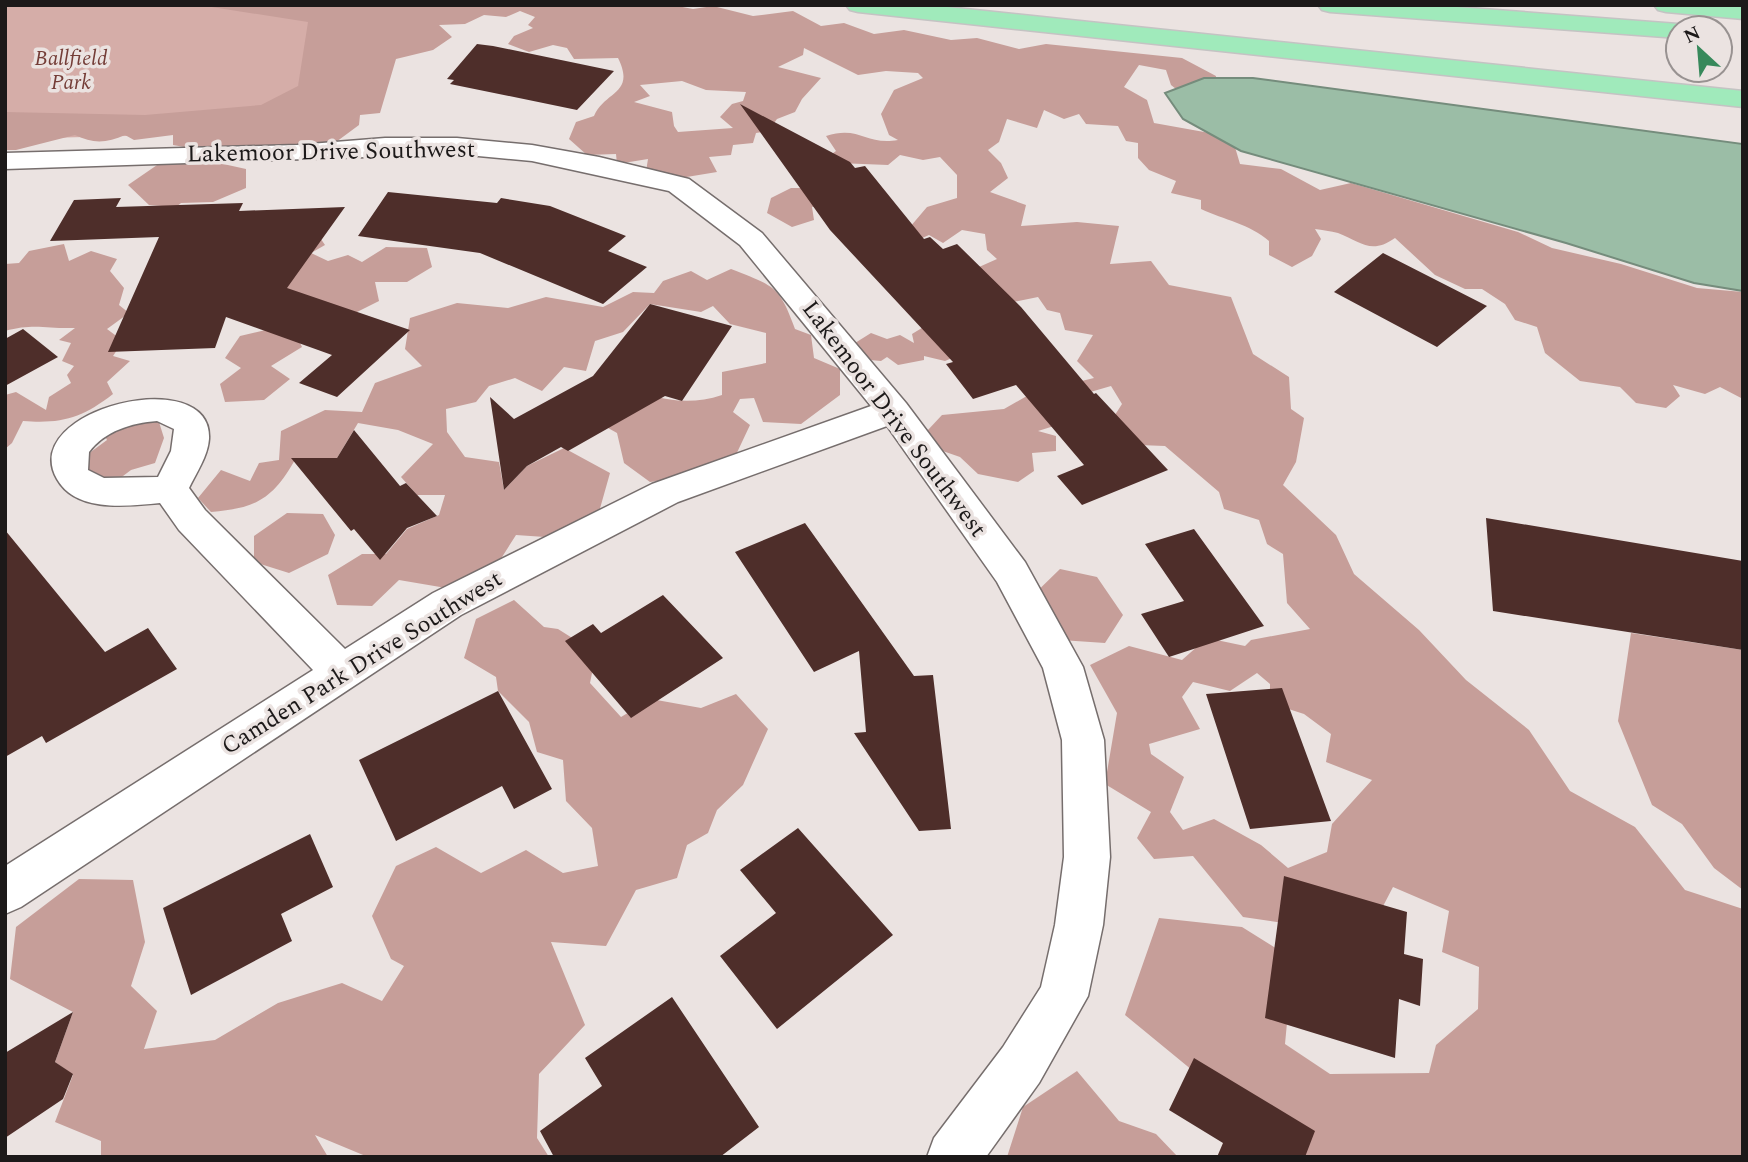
<svg xmlns="http://www.w3.org/2000/svg" width="1748" height="1162" font-family="Spectral,serif">
	<style>
		.green { fill: #d5ada8 }
		.forest { fill: #c69e99; fill-rule: evenodd }
		.water { fill: #9bbda6; stroke: #758c7c; stroke-width: 2 }
		.building { fill: #4e2e2a }
		.lines { fill: none; stroke-linecap: round; stroke-linejoin: round }
		.minor-casing { stroke: #766e6d; stroke-width: 3 }
		.motorway-casing { stroke: #c4c3c3; stroke-width: 3 }
		.minor { fill: #fff; fill-rule: evenodd }
		.motorway { fill: #a0eabb; fill-rule: evenodd }
		.labels { text-anchor: middle; dominant-baseline: central; stroke-width: 7; stroke-linejoin: round; paint-order: stroke }
		.far-park-label { font-size: 21px; font-style: italic; fill: #743d37; stroke: #ebe3e1 }
		.street-label { font-size: 24px; fill: #1c1919; stroke: #ebe3e1 }
	</style>
	<rect width="100%" height="100%" fill="#ebe3e1"/>
	<path class="green" d="M5 5H329L281 132 5 139Z"/>
	<path class="forest" d="M199 5H672L693 9 713 6 753 16 793 11 821 26 844 23 874 34 904 30 951 40 977 38 1019 49 1046 44 1182 58 1216 76 1215 95 1186 97 1171 85 1166 70 1139 65 1124 87 1147 100 1154 123 1232 137 1240 164 1281 169 1320 190 1351 183 1518 232 1552 248 1621 264 1697 288 1743 292V399L1720 387 1705 394 1673 385 1680 396 1666 408 1636 403 1620 387 1580 381 1545 353 1537 327 1515 320 1505 304 1482 289H1465L1435 275 1395 238C1371 255 1361 242 1338 233 1331 231 1322 230 1315 229L1321 239 1312 256 1292 267 1269 255V241C1250 224 1224 220 1201 209V200L1171 193 1176 181 1149 170 1138 158V143L1126 141 1118 126 1086 124 1079 114 1064 119 1044 110 1037 128 1007 119 999 142 988 150 1001 163 1008 178 990 192 1026 205 1021 226 1077 222 1119 226 1110 264 1151 261 1169 285 1231 297 1253 354 1289 377 1291 409 1304 418 1296 462 1283 485 1336 535 1354 574 1419 630 1466 680 1529 730 1570 791 1635 827 1685 890 1743 909V1157H1298L1125 1015 1159 918 1242 927 1293 959 1285 1044 1330 1074 1429 1073 1436 1045 1478 1009 1479 967 1442 952 1449 911 1393 887 1380 912 1304 926 1243 917 1193 856 1154 859 1137 838 1151 812 1105 784 1117 713 1090 665 1129 646 1182 660 1207 638 1245 646 1251 640 1310 629 1287 603 1283 554 1267 544 1259 520 1224 509 1219 492 1165 446 1139 445 1113 418 1122 404 1111 386 1056 402 1054 426 1038 431 1056 436V451L1032 453 1034 471 1018 482 978 474 960 457 937 449 927 431 942 415 1004 409 1032 393 1094 378 1077 361 1093 335 1065 330 1060 313 1047 310 1038 297 988 307 970 271 997 259 987 250 985 234 962 230 943 243 929 235 918 240 910 227 927 207 957 198V175L940 157 923 160 900 155 888 165 838 163 829 156 836 151 826 136C860 125 866 146 898 140L889 135 881 114 894 90 923 78 918 73 886 71 858 75 804 48 803 55 778 67 821 78 802 99 795 112 777 119 768 131 756 133 753 143 733 145 731 155 709 157 717 172 644 184 648 159 617 164 616 154 587 155 569 139 576 122 594 116C605 91 636 94 618 58L574 59 567 48 553 45 529 52 508 44 514 36 533 28 528 25 535 17 520 11 506 17 484 15 465 24 439 25 452 37 433 50 396 59 380 113 360 115 359 125 336 142 299 149 282 145 251 151 220 147 201 150 173 145V135L134 140 125 135C107 143 93 144 75 135L16 150H5V112L145 115 261 105 298 86 308 22ZM682 81 706 90 746 92 743 101 732 104 720 117 733 128 678 132 674 126 672 112 634 102 650 96 640 85ZM1257 673 1270 684V703L1304 714 1331 734 1326 762 1372 780 1332 824 1327 852 1288 868 1261 845 1214 819 1183 830 1170 812 1184 777 1151 754 1149 744 1200 729 1182 697 1193 682 1230 691Z
		M196 158 246 169V188L213 202 181 203 163 218 162 206 149 205 128 185 160 163Z
		M791 188H817L827 203 812 207 814 220 792 227 767 213 771 198Z
		M310 223 325 245 311 253 328 261 348 255 362 262 386 247 427 248 432 267 407 282H375L379 301 353 314 274 297Z
		M64 244 69 261 91 251 117 259 110 271 124 288 119 305 129 313 107 329 123 341 113 356 130 361 107 382 113 394C82 418 62 424 23 421L12 443 5 449V395L16 392 46 410 49 397 71 383 67 375 74 366 62 361 71 343 59 340 75 328C47 329 34 323 5 331V264L19 263 29 251Z
		M731 269C774 286 779 285 795 329L811 335 814 358 840 369V395L801 424 763 422 754 398 740 399 733 412 750 425 734 459 680 478 650 482 624 463 617 433 592 419 613 383C651 397 683 408 722 395V372L766 363V333L730 324 713 306 701 312 650 304 623 332 595 341 586 371 564 367 542 391 515 378 489 386 476 402 446 409 447 432 465 457 499 462 504 490 527 466 564 448 610 473 599 512 545 537 516 535 495 568 452 589 399 580 372 606 337 605 328 575 362 554H386L407 529 439 515 445 495H417L401 477 433 444 398 430 358 423 337 458H296C273 499 257 508 211 512L198 498 221 470 250 481 259 463 279 460 281 431 325 410 362 412 375 383 422 366 405 349 410 318 457 303 508 308 546 297 603 307 633 292 654 293 663 281 691 271 707 280Z
		M935 320 973 349 945 361 924 356V360L898 365 887 357 881 361 870 360 855 343 871 333 887 339 900 335 914 343 912 334Z
		M291 324 302 347 271 366 290 379 264 400 225 402 220 384 241 368 225 358 240 336Z
		M146 414 159 422 164 438 155 463 131 470 115 482 89 477 84 457 107 440 103 432Z
		M287 513 323 514 335 535 328 554 289 573 254 562V536Z
		M1060 569 1097 577 1123 615 1105 643 1061 640 1023 605Z
		M514 600 544 627 558 629 596 653 590 683 621 717 651 699 701 708 736 694 768 729 743 785 717 810 708 833 687 845 677 878 636 890 606 946 551 942 585 1025 539 1074 537 1138 549 1157H368L315 1135 328 1157H101V1141L55 1122 73 1075 55 1062 73 1012 10 979 16 927 79 879 133 880 145 942 131 986 157 1011 144 1049 215 1040 278 1003 342 983 382 1001 404 966 391 959 372 916 396 866 436 847 481 873 526 850 563 873 598 866 592 828 566 801 563 760 537 752 529 722 498 691 496 677 464 658 476 619Z
		M1631 633 1743 650V890L1714 868 1682 824 1652 805 1618 721Z
		M1077 1071 1119 1121 1156 1134 1178 1157H1007L1023 1107Z"/>
	<path class="water" d="M1204 78H1253L1743 144V291L1694 283 1566 243 1241 151 1183 119 1165 93Z"/>
	<path class="building" d="M477 44 493 46 614 71 577 110 450 84 454 80 447 79Z
		M740 104 850 162 855 168 865 166 924 239 930 237 943 249 957 244 1021 307 1094 394 1096 393 1168 470 1082 505 1057 476 1084 465 1016 385 973 399 946 364 953 362 830 230Z
		M388 192 497 203 501 198 550 206 626 236 608 251 647 267 603 304 480 253 358 236Z
		M121 198 116 207 243 203 239 211 345 207 287 288 410 330 337 397 299 383 332 355 226 317 215 348 108 352 159 237 50 241 74 200Z
		M1383 253 1487 306 1437 347 1334 292Z
		M650 304 732 326 682 401 665 396 568 451 561 447 527 466 504 490 490 397 514 419 593 376Z
		M23 329 58 357 5 386V339Z
		M354 430 400 486 406 483 437 516 407 528 380 560 354 529 351 531 291 458H337Z
		M1486 518 1743 561V650L1493 611Z
		M805 523 914 676 933 675 951 829 919 831 854 733 866 732 859 651 814 672 735 552Z
		M1194 529 1264 626 1169 657 1141 614 1184 601 1145 544Z
		M5 530 105 652 148 628 177 669 46 743 42 736 5 757Z
		M663 595 723 658 631 718 565 641 593 624 601 633Z
		M1282 688 1331 821 1250 829 1206 694Z
		M498 691 552 789 514 809 502 786 396 841 359 760Z
		M798 828 893 935 777 1029 720 956 776 913 740 870Z
		M310 834 333 887 281 914 292 941 191 995 163 908Z
		M1284 876 1407 912 1404 954 1423 959 1420 1006 1399 999 1395 1058 1265 1018Z
		M672 997 759 1127 720 1157H554L540 1131 602 1086 585 1058Z
		M73 1012 55 1062 73 1074 63 1099 5 1138V1053Z
		M1194 1058 1315 1131 1305 1157H1217L1223 1143 1169 1110Z"/>
	<g class="lines">
		<g class="minor-casing">
			<path id="minor" d="M385 138H457L532 145 599 157 689 179 762 233 906 403 1025 562 1083 667 1104 740 1110 857 1103 925 1088 996 1039 1083 986 1157H927L934 1138 1003 1047 1041 987 1055 925 1064 857 1062 740 1043 668 997 582 887 426 678 502 461 615 21 907 5 914V866L313 670 179 530 160 503C127 506 76 513 57 479 17 409 213 362 209 439 208 456 196 473 189 488L205 510 345 649 433 593 652 484 871 406 740 245 669 191 532 161 457 154 5 169V153L297 145ZM157 421 174 429 171 451 158 477 104 478 88 470 89 452C105 431 131 423 157 421Z"/>
		</g>
		<g class="motorway-casing">
			<path id="motorway" d="M846 5H928L1743 91V107L858 12 850 10Z
				M1318 5H1430L1678 24 1688 28H1678V38L1330 12 1322 10Z
				M1654 5H1743V19L1666 12 1658 10Z"/>
		</g>
		<use href="#minor" class="minor"/>
		<use href="#motorway" class="motorway"/>
	</g>
	<g class="labels">
		<g class="far-park-label">
			<text x="71" y="59">Ballfield<tspan x="71" dy="24">Park</tspan></text>
		</g>
		<g class="street-label">
			<text transform="translate(331 152) rotate(-1)">Lakemoor Drive Southwest</text>
			<text transform="translate(894 419) rotate(53)">Lakemoor Drive Southwest</text>
			<text transform="translate(362 663) rotate(-32)">Camden Park Drive Southwest</text>
		</g>
	</g>
	<rect width="1748" height="1162" fill="none" stroke="#1c1919" stroke-width="14"/>
	<g transform="translate(1699 49) rotate(334)"><circle r="33" fill="#ebe3e1" stroke="#989291" stroke-width="2"/>
	<path d="M0-5L12 26L0 18L-12 26Z" fill="#37895b"/>
	<text y="-10" font-size="19" font-weight="bold" text-anchor="middle" fill="#1c1919">N</text>
	</g>
</svg>
